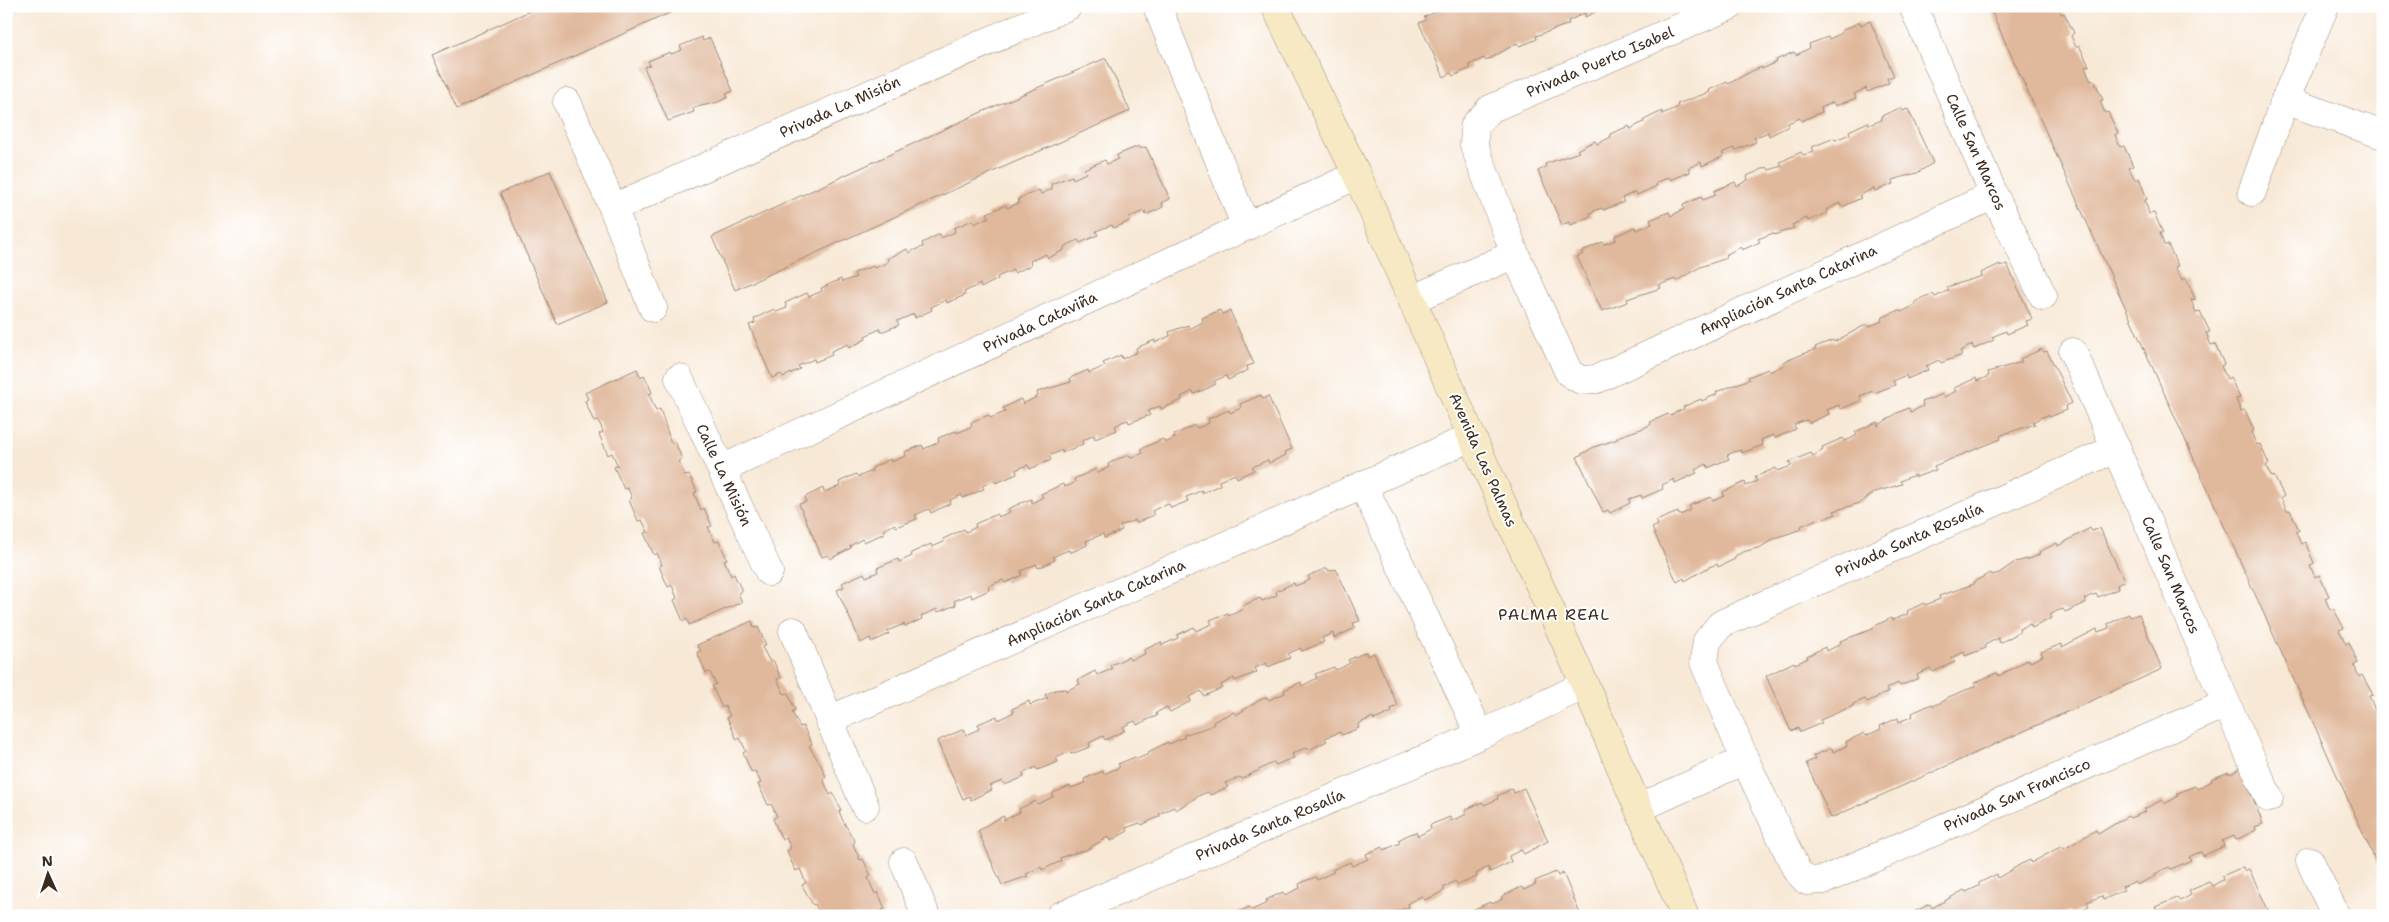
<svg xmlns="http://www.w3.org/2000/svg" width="2389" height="922" font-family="'Shantell Sans',sans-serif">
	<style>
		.building { fill: #e0b89b }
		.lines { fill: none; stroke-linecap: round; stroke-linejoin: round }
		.minor-casing { stroke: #9a8a7a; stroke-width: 29 }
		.secondary-casing { stroke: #9a8a7a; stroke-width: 29 }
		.minor { stroke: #fff; stroke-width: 28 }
		.secondary { stroke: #f6e9c3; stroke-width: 28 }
		.labels { text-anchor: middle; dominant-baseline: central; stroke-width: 4; stroke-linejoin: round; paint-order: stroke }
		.street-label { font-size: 15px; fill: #3b2a1e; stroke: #fff }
		.neighbourhood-label { font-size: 16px; letter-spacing: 1px; fill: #3b2a1e; stroke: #fff }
	</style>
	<rect width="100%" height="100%" fill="#fff"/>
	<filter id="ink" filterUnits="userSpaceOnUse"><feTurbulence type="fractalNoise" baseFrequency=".02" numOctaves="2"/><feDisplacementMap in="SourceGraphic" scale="10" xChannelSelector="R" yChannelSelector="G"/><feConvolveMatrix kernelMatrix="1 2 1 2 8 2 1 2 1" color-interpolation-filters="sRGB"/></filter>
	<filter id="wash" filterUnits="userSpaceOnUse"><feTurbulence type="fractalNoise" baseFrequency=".0096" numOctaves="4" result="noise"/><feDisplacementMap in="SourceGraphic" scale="20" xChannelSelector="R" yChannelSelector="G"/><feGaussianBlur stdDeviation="1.12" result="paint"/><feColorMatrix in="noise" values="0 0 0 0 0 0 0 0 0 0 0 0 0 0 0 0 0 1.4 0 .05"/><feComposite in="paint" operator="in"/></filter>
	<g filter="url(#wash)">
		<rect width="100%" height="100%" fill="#f8e9d7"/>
		<g id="blocks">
			<path class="building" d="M541 6H685L457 109 432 55Z
				M1456 6H1602L1604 8 1585 17V13L1568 21 1569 24 1536 36 1537 39 1528 43 1519 46 1517 43 1486 61 1484 58 1469 65 1471 68 1453 76 1451 73 1444 77 1419 23 1426 20 1424 17 1445 8 1446 10Z
				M1989 6H2057L2061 14 2064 13 2074 33 2071 36 2076 47 2079 45 2089 66 2085 67 2088 75 2091 81 2094 80 2103 100 2100 101 2105 113 2108 112 2118 133 2115 135 2120 147 2124 146 2133 166 2129 168 2135 180 2139 178 2147 199 2145 200 2149 214 2154 213 2163 233H2160L2164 245H2168L2178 266 2175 267 2182 280 2186 278 2195 299 2191 300 2196 312 2200 311 2210 332 2206 333 2211 345 2215 344 2224 364 2221 366 2227 379 2230 377 2240 398 2236 399 2241 411 2245 410 2254 430 2251 432 2254 439 2257 445 2260 444 2269 464 2266 466 2268 471 2272 477 2274 476 2284 496 2281 498 2287 511 2290 510 2299 530 2296 532 2301 544 2305 542 2314 563 2310 566 2315 577 2319 575 2329 596 2325 598 2330 610 2333 608 2344 628 2339 630 2346 644 2349 642 2358 663 2354 665 2359 677 2362 675 2373 695 2369 696 2375 710 2380 709 2383 716V877Z
				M1870 21 1894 76 1887 78 1889 83 1867 92 1866 88 1854 94 1856 98 1835 106 1833 102 1821 108 1822 112 1801 121 1800 118 1788 123 1789 126 1769 136 1768 132 1754 138 1756 142 1735 150 1734 148 1728 150 1722 153 1724 156 1702 166 1701 162 1688 168 1690 172 1680 176 1671 180 1669 177 1656 183 1657 186 1637 195 1635 192 1622 198 1624 202 1603 210 1602 208 1596 210 1590 213 1591 216 1571 225 1569 222 1562 225 1538 171 1546 167 1545 164 1579 152 1577 150 1586 145 1595 141 1597 144 1611 137 1610 134 1629 126 1630 129 1644 122V120L1662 111V114L1678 107 1677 104 1710 92 1709 90 1727 82 1728 84 1752 71 1762 67V69L1777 62 1776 60 1794 52 1796 55 1810 48 1809 44 1828 37 1829 39 1842 33 1841 31 1860 22 1861 25Z
				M702 37 703 41 710 38 733 91 726 94 728 97 718 102 693 108 694 112 668 121 644 67 650 65 648 61 670 52 671 54 682 50 680 46Z
				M1106 58 1130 111 997 170 735 290 712 237 975 115Z
				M1900 108 1902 111 1908 109 1933 163 1917 173 1892 180 1893 184 1875 191 1874 188 1859 196 1861 198 1842 207 1840 203 1826 210 1827 213 1808 221 1807 218 1800 221 1792 225 1794 228 1774 235 1773 233 1758 239 1760 242 1742 250 1741 247 1725 255 1727 258 1700 267 1676 281 1675 279 1659 285 1661 288 1627 299 1628 302 1602 311 1577 257 1583 254 1581 252 1602 242 1604 244 1616 240 1615 236 1635 227 1636 230 1652 224 1650 220 1669 212 1671 216 1684 209 1683 205 1701 197 1703 200 1716 195 1714 191 1735 182 1737 186 1748 180 1747 176 1767 167 1769 170 1782 166 1780 162 1801 152 1803 155 1814 151 1812 147 1834 138 1835 140 1850 134 1849 131 1868 122 1869 125 1882 120 1881 116Z
				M1139 146V149L1146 147 1170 199 1162 203 1163 207 1146 215 1145 211 1129 217 1130 221 1114 228 1112 225 1096 231 1098 235 1080 243 1078 240 1064 247V250L1048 258 1046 254 1030 261 1031 265 1023 269 1014 273 1013 270 1004 274 997 277 998 279 981 288 980 284 964 292 965 295 947 303 946 300 931 307 932 310 915 318 914 314 897 321 899 325 881 332 880 329 865 336 866 339 849 348 848 344 831 351 832 355 815 362 814 359 798 366 800 369 783 377 781 374 772 378 749 325 755 323 754 319 774 309 776 312 787 308 785 303 807 293 809 297 815 294 822 291 821 288 841 279 842 282 856 277 854 273 873 266 874 268 882 265 888 262 887 259 907 249 909 253 914 250 923 247 922 243 940 234 941 238 955 232 954 228 973 220 974 224 989 217 987 213 1006 205 1007 208 1019 203 1018 199 1039 190 1041 194 1052 189 1051 184 1072 176 1073 179 1086 173 1084 169 1105 160 1107 164 1118 159 1117 155Z
				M550 171 608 302 557 324 500 193Z
				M2000 264V267L2007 264 2032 319 2026 321 2028 325 2007 334 2006 331 1992 337 1994 340 1974 349 1972 345 1960 351 1962 355 1941 363 1939 360 1926 366 1928 370 1907 379 1906 375 1893 381 1895 385 1874 393 1873 391 1860 396 1862 400 1841 409 1839 405 1827 410 1829 414 1809 423 1807 420 1800 422 1794 425 1796 429 1775 438 1773 435 1761 440 1763 445 1742 453 1741 450 1734 452 1727 455 1729 459 1719 463 1708 468 1707 464 1695 470 1697 473 1675 483 1674 479 1662 485 1663 489 1642 498 1641 495 1629 499 1630 503 1610 513 1608 510 1603 512 1577 457 1594 447 1618 439 1617 437 1644 428 1651 424 1650 422 1668 414 1670 416 1676 412 1684 409 1683 407 1701 399 1702 401 1717 394 1716 392 1750 379 1748 377 1768 369 1769 372 1784 365 1783 362 1816 349 1815 347 1833 340 1834 342 1867 324 1868 327 1882 321 1881 318 1899 310 1901 312 1916 305 1915 302 1924 297 1933 294 1935 297 1949 290 1947 287 1982 276 1981 273Z
				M1220 310 1222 314 1230 311 1254 364 1247 366 1248 370 1228 380 1226 376 1214 381 1216 384 1206 389 1194 394 1193 391 1181 397 1182 400 1161 409 1160 406 1148 411 1150 415 1129 423 1128 420 1122 422 1115 426 1117 430 1095 439 1094 435 1082 441 1083 444 1062 453V450L1049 456 1051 460 1030 469 1028 465 1020 468 1016 470 1017 474 996 483 995 480 982 486 984 489 963 498 962 495 950 500 951 503 931 513 929 509 915 515 917 519 896 527 895 524 883 530 885 533 864 542 862 539 850 546 851 548 830 559 828 555 822 557 799 504 806 502 805 497 823 488 824 492 840 486 839 482 856 474 858 477 872 471V468L890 459 891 462 906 456 905 452 922 445 924 449 939 442 938 438 956 431 957 433 964 430 972 426 971 422 989 415 990 418 1005 412 1003 408 1021 399 1023 404 1038 396 1037 392 1071 382 1070 378 1088 370 1089 373 1105 366 1103 363 1121 355 1122 359 1137 352 1136 348 1155 340V343L1170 336 1169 332 1188 325 1189 329 1203 322 1202 318Z
				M2042 349 2044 352 2047 351 2072 403 2066 406 2067 410 2049 417 2048 415 2040 418 2033 422 2035 424 2007 433 2000 436 2001 439 1934 466 1936 470 1916 477 1915 475 1907 478 1900 481 1902 484 1875 492 1860 503 1834 511 1836 514 1818 521 1817 519 1801 526 1802 529 1775 538 1761 547 1743 552 1735 556V559L1718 567 1717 564 1709 567 1685 581 1684 578 1677 582 1652 528 1658 525 1656 521 1678 512 1679 515 1685 513 1691 510 1689 506 1711 497 1713 501 1724 496 1723 492 1745 482 1746 486 1757 481 1755 477 1776 468 1778 471 1791 466 1789 462 1811 453 1813 456 1823 450 1822 447 1843 438 1845 441 1850 439 1857 435 1855 432 1877 422 1878 426 1897 413 1909 408 1911 412 1923 406 1922 402 1943 394 1944 397 1956 391 1954 388 1976 378 1977 381 1989 376 1988 372 2022 362 2020 359Z
				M637 369 641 378 644 375 649 385 652 393 649 394 656 411 660 409 671 443 675 442 682 459 678 461 685 476 689 475 697 492 694 493 701 510 704 508 712 526 708 527 715 542 719 541 727 559 724 560 731 576 734 574 742 591 738 593 742 602 689 625 687 619 683 621 674 600 677 598 672 585 668 587 659 566 662 565 657 553 654 555 644 533 648 532 642 520 638 521 629 500 632 498 630 493 627 488 624 489 614 467 618 466 612 453 608 455 599 434 603 432 601 426 598 421 594 422 585 401 588 399 585 393Z
				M1261 395 1263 399 1268 396 1292 449 1285 452 1286 455 1269 463 1268 460 1252 467 1254 470 1237 478 1235 474 1219 481 1220 485 1202 493V490L1194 494 1186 497 1188 501 1171 508 1169 504 1160 507 1152 511 1154 515 1136 523 1135 520 1120 526 1122 530 1114 534 1104 538 1103 534 1086 541 1087 545 1070 553 1069 550 1061 553 1053 557 1055 560 1038 568 1036 564 1021 571 1022 575 1014 579 1005 583 1003 580 995 583 988 587 989 590 972 598 971 594 954 601 956 605 938 612 937 609 921 616 922 619 905 627 904 624 887 631 889 634 872 642 870 638 861 643 837 590 844 587 842 583 864 573 866 577 878 572 877 568 898 559 899 562 912 556 911 553 931 544 932 547 944 542 943 539 964 529 966 532 976 527 975 524 997 514 998 517 1010 512 1008 509 1019 504 1031 499 1032 503 1043 497 1041 494 1063 484 1064 487 1070 485 1075 482 1074 479 1096 469 1097 473 1109 467 1108 464 1118 459 1129 455 1131 457 1136 456 1143 453 1141 449 1163 439 1165 443 1175 438 1174 435 1195 425 1197 428 1203 426 1209 423 1208 419 1229 410 1230 413 1241 408 1240 404Z
				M2090 528 2092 531 2100 528 2124 581 2117 585 2118 589 2098 597 2096 594 2090 596 2084 599 2086 603 2065 612 2063 609 2057 611 2050 615 2052 618 2032 628 2030 624 2019 629 2020 632 2000 643 1998 638 1985 645 1986 648 1965 656 1964 652 1952 658 1955 662 1933 672 1930 668 1917 675 1919 678 1900 686 1898 683 1886 689 1888 692 1867 702 1865 699 1853 704V706L1820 720 1822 723 1800 732 1798 728 1791 731 1766 676 1794 662 1795 664 1802 661 1808 658 1807 656 1825 647 1826 651 1835 647 1841 643 1840 641 1873 629V627L1891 618 1892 620 1908 614 1907 611 1924 603 1925 605 1940 599 1939 596 1974 584 1973 582 1991 573 1992 575 1999 573 2015 562 2032 558 2040 554 2039 552 2057 543 2058 546Z
				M1327 568 1329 571 1336 569 1360 621 1353 623 1355 628 1334 638 1333 633 1322 638 1324 642 1302 651 1300 648 1288 654 1290 658 1268 667 1266 663 1255 668 1257 672 1235 681 1234 678 1228 681 1221 685 1222 688 1204 696 1201 691 1189 697 1191 701 1170 712 1167 707 1163 709 1156 713 1157 716 1147 720 1137 725 1135 721 1130 723 1123 727 1124 731 1105 740 1103 736 1089 743 1090 747 1071 754 1069 752 1056 758 1058 762 1037 770 1036 767 1023 773 1024 777 1005 785 1002 781 990 786 992 790 981 795 971 800 970 796 963 799 937 741 964 729 966 735 979 729 978 724 997 716 998 720 1014 712 1012 709 1029 701 1030 705 1048 698 1045 695 1055 690 1066 689V691L1080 684 1078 680 1095 671 1097 675 1105 672 1112 669 1110 665 1120 661 1128 657 1130 660 1145 654 1144 650 1161 642 1162 645 1178 638 1177 635 1194 627 1196 631 1212 624 1210 620 1228 613 1229 616 1243 609 1242 606 1260 598 1262 601 1270 598 1277 595 1276 591 1294 583 1295 586 1310 580 1308 576Z
				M2129 614 2130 617 2139 614 2162 669 1831 818 1806 763 1815 759 1813 756 1832 748 1833 752 1847 746 1846 742 1864 733 1866 736 1881 729 1880 726 1898 718 1899 722 1913 716 1912 713 1932 704 1933 706 1946 700V698L1976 686 1974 683 1987 677 1997 673 1999 676 2029 659 2030 662 2043 656 2041 652 2062 644V647L2097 629 2098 632 2109 628 2108 624Z
				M752 621 754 628 758 627 766 645 762 647 770 662 773 660 781 678 777 679 784 694 788 693 795 710 792 712 796 720 800 727 803 726 812 744 809 746 822 767 826 777 823 779 830 795 833 793 841 810 839 811 842 819 855 842 853 844 860 860 863 859 871 876 868 878 875 894 878 892 885 909 882 910 884 916H821L815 904 813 905 802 885 806 883 800 869 796 871 792 863 787 851 791 848 786 838 782 840 773 819 777 816 771 804 768 805 758 784 761 783 755 771 752 773 743 753 746 751 740 738 737 740 727 717 730 716 725 706 722 708 712 686 716 684 710 672 706 673 697 652 701 651 697 645Z
				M1366 652 1367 656 1374 653 1398 706 1391 709 1392 712 1374 720 1373 717 1358 724 1359 728 1342 735 1340 732 1325 738 1327 741 1309 750 1307 747 1292 754 1294 758 1285 761 1276 765 1274 762 1242 779 1240 777 1225 783 1228 787 1210 795 1208 792 1200 795 1176 810 1174 807 1159 814 1160 816 1142 825 1140 823 1126 828 1128 831 1110 841 1108 837 1086 850 1067 855 1060 858 1061 861 1042 870 1041 867 1026 874 1028 876 1002 885 978 831 993 821 1004 816V820L1020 812 1019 809 1035 801 1038 804 1053 797V793L1070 786 1071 788 1085 783 1084 779 1103 771 1104 774 1120 767 1118 764 1135 757 1137 759 1149 754 1148 752 1168 742 1169 744 1185 737 1183 735 1209 727 1214 724 1213 722 1225 716 1234 712 1236 715 1258 701 1267 697 1269 700 1285 693 1284 690 1301 682 1302 686 1317 678 1315 674 1334 667 1336 670 1341 668 1350 663 1348 660Z
				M2241 768 2263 824 2255 827 2256 830 2236 840 2234 836 2222 841 2224 846 2203 856 2201 852 2195 854 2189 857 2191 860 2171 869 2169 867 2162 870 2155 874 2156 876 2136 885 2134 882 2129 884 2122 887 2124 890 2103 900 2102 896 2087 902 2089 906 2071 915 2069 911 2059 916H1913L1912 913 1930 904 1932 908 1964 890 1966 892 1979 886V883L1997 874 1998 878 2021 864 2030 860 2031 863 2062 846 2064 849 2096 830 2098 834 2128 816 2130 818 2138 815 2146 811 2144 809 2162 800 2164 804 2172 800 2178 796V793L2195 786 2197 789 2212 781 2211 779 2229 772 2230 774Z
				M1524 788 1548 841 1524 854 1521 850 1509 856 1511 862 1490 872 1488 867 1476 874 1477 877 1458 885 1455 881 1443 888 1445 890 1434 896 1424 900 1422 896 1408 903 1409 907 1383 916H1233L1232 914 1243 910 1249 907 1252 910 1267 903 1266 900 1283 892 1285 895 1300 888 1299 884 1308 880 1316 877 1317 880 1327 875 1334 872 1332 870 1350 862 1352 866 1368 859 1366 854 1382 847 1384 850 1400 843 1398 840 1408 835 1416 832 1418 836 1431 829 1430 825 1450 817 1451 821 1467 814 1465 810 1482 802 1484 805 1498 799 1497 796 1512 789 1514 793Z
				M2243 867 2244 871 2249 869 2271 916H2135L2146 911 2147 914 2157 910 2155 907 2177 898 2180 901 2191 895 2189 891 2209 882 2212 886 2219 882 2223 880 2222 876Z
				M1556 872 1558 876 1563 873 1581 916H1470L1468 912 1490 902 1491 904 1497 902 1502 899V896L1522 887 1524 890 1536 884 1535 881Z"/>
		</g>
	</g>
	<g filter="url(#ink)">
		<use href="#blocks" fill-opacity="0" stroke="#9a8a7a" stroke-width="1"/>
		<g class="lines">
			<g class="minor-casing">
				<path id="minor" d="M1157 6 1246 227
					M1730 6 1490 109 1475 125 1474 145 1515 254 1569 373 1581 380 1597 379 1994 195
					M1913 6 1994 195 2043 296
					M2285 100 2383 135
					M567 102 613 208 653 308
					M2252 192 2285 100 2325 6
					M613 208 1068 6
					M1413 299 1515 254
					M2073 352C2140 500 2201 651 2269 798
					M679 378 769 572
					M2117 448 1721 624 1707 641 1704 662 1745 760 1797 871 1807 881 1824 880 2226 704
					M722 469 1357 175
					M1363 485 1480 735
					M793 631 865 806
					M829 720 1472 437
					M1639 808 1745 760
					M2310 861 2336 916
					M904 862 926 916
					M1060 916 1480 735 1585 685"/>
			</g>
			<g class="secondary-casing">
				<path id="secondary" d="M1275 6 1357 175 1472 437 1585 685 1685 916"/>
			</g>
			<use href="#minor" class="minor"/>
			<use href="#secondary" class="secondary"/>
		</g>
	</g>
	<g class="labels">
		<g class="street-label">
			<text transform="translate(1600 62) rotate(-23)">Privada Puerto Isabel</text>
			<text transform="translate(840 107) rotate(-24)">Privada La Misión</text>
			<text transform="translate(1976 152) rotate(66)">Calle San Marcos</text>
			<text transform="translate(1788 290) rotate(-25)">Ampliación Santa Catarina</text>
			<text transform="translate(1040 322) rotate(-25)">Privada Cataviña</text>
			<text transform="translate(1483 460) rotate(66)">Avenida Las Palmas</text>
			<text transform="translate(724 475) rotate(65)">Calle La Misión</text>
			<text transform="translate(1909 540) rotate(-24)">Privada Santa Rosalía</text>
			<text transform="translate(2171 575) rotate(67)">Calle San Marcos</text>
			<text transform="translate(1096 603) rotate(-24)">Ampliación Santa Catarina</text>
			<text transform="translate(2017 795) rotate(-24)">Privada San Francisco</text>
			<text transform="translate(1270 825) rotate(-23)">Privada Santa Rosalía</text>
		</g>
		<g class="neighbourhood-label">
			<text x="1554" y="614">PALMA REAL</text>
		</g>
	</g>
	<rect width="2389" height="922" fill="none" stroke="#fff" stroke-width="25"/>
	<g transform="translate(48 874) rotate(357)" stroke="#ffffff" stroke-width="4" paint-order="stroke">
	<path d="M0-4L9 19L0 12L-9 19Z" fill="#3b2a1e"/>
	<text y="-8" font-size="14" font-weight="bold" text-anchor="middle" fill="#3b2a1e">N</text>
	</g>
</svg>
